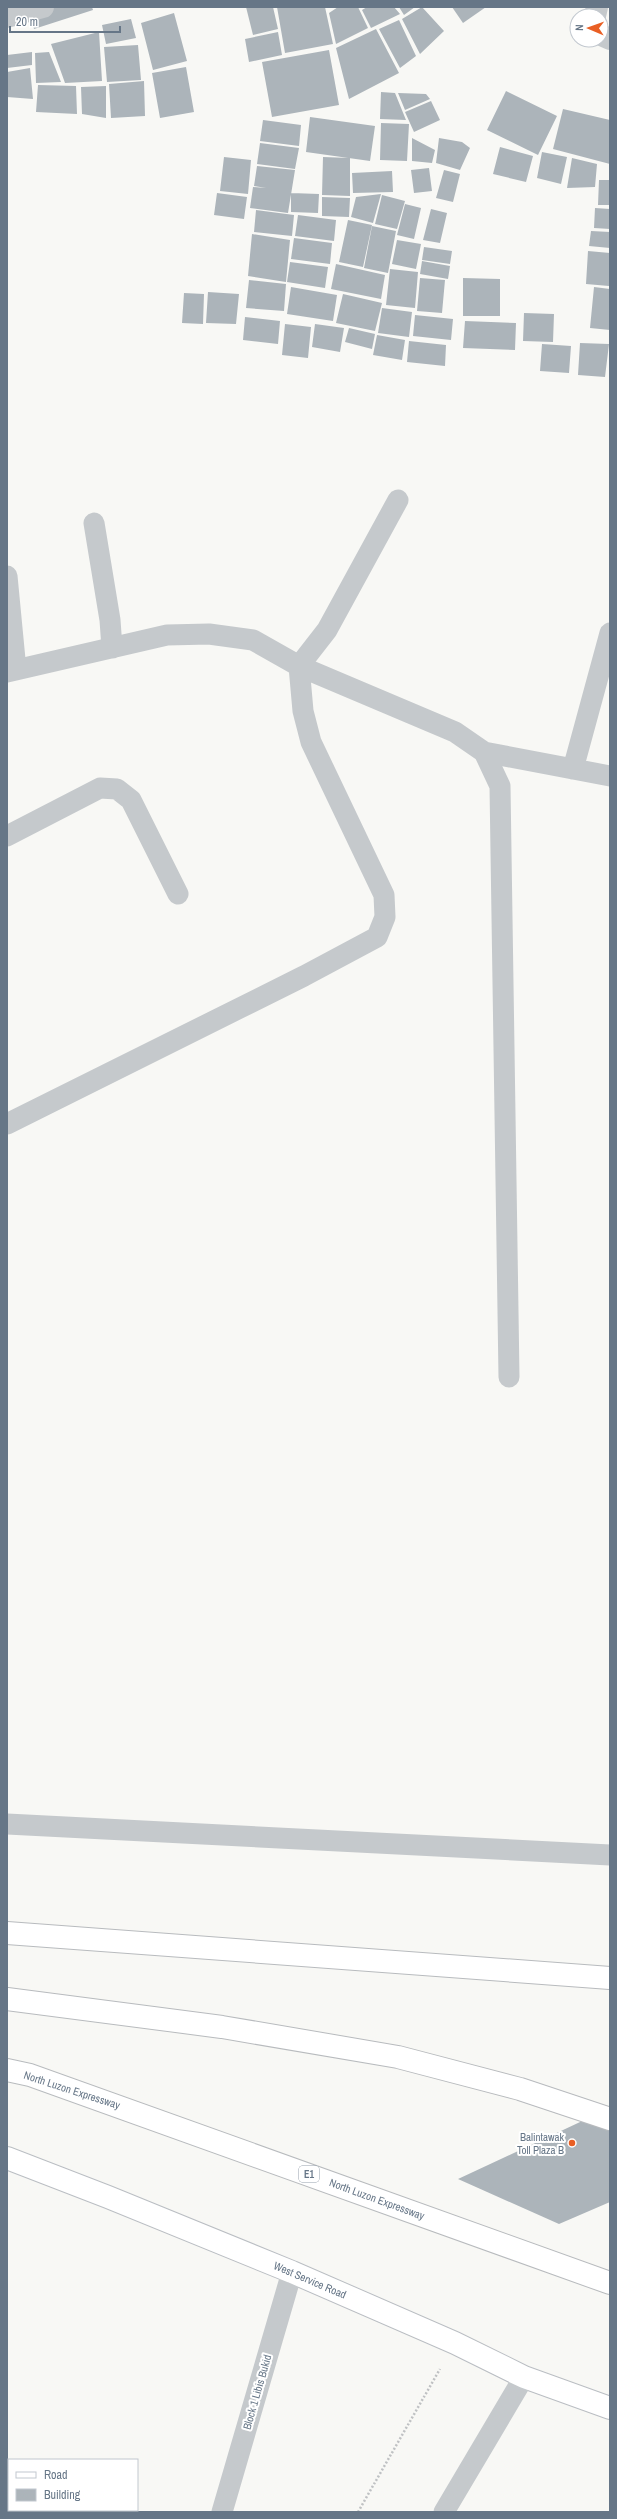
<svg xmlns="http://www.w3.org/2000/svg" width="617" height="2519" font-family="'Archivo Narrow',sans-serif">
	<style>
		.building { fill: #acb4ba }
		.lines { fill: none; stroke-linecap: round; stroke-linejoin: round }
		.secondary-casing { stroke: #babec3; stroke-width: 24 }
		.motorway-casing { stroke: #b8bbbe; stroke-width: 24 }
		.path { stroke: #bfc1c3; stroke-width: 2.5; stroke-dasharray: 2 2; stroke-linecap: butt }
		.service { stroke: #c5c9cc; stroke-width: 21 }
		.minor { stroke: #c5c9cc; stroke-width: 22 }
		.secondary { stroke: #fff; stroke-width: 22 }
		.motorway { stroke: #fff; stroke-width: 22 }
		.poi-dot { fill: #e95f24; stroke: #fff; stroke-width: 1.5 }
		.labels { text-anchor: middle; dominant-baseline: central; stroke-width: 4; stroke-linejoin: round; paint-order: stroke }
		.shield { fill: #fff; stroke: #949fab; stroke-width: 1 }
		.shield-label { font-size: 10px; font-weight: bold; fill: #667687 }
		.street-label { font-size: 11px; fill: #667687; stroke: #fff }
		.poi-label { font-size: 11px; fill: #667687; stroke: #fff; text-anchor: end }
	</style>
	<rect width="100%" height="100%" fill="#f8f8f5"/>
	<path class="building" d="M29 7H92L93 10 34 29Z
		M246 7H273L278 29 253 35Z
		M277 7H325L333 44 285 53Z
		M338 7H358L368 28 336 44 329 13Z
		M367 7H394L400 14 371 28 362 10Z
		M399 7H415L404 15Z
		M422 7 444 31 420 54 402 19Z
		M452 7H486L463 23Z
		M174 13 187 61 153 70 141 23Z
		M131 19 136 38 106 44 102 25Z
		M399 20 416 56 400 68 379 29Z
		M376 29 399 73 349 99 336 48Z
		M99 32 102 81 65 83 51 44Z
		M278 32 282 55 249 62 245 39Z
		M138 45 141 80 107 82 104 47Z
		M329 50 339 105 272 117 262 62Z
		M32 52V65L7 68V55Z
		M49 52 61 82 36 83 35 53Z
		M186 67 194 112 160 118 152 73Z
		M30 68 33 99 7 97V72Z
		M144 81 145 116 111 118 109 84Z
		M38 85 76 86 77 114 36 112Z
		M106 86V118L82 114 81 87Z
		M506 91 557 116 538 155 487 130Z
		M381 92 395 93 406 120 380 119Z
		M398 93 426 94 430 99 405 110Z
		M431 101 440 120 414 132 405 112Z
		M563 109 610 120V164L553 149Z
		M310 117 375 126 370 161 306 152Z
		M263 120 301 125 299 146 260 141Z
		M381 123 409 124 407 161 380 160Z
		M412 138 435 150 432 163 412 161Z
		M439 138 462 142 470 148 460 170 436 163Z
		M260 143 299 148 295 169 257 164Z
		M500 147 533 156 526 182 493 174Z
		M542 152 567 157 561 184 537 178Z
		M224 157 251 160 248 194 220 191Z
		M323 157 350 158V196L322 195Z
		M572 158 597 164 595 187 567 188Z
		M257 166 295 170 288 213 250 208 253 187 266 188 254 186Z
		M429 168 432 191 414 193 411 170Z
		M444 170 460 174 453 202 436 198Z
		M392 171 393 192 353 193 352 173Z
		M599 180H610V205H598Z
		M217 193 247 197 244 219 214 215Z
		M291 193 319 194 318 213 291 212Z
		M381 194 373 223 351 217 356 197Z
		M382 195 405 201 397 229 375 224Z
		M322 197 350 198 349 217 322 216Z
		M405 204 421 208 414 239 397 235Z
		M595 208 610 209V229L594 228Z
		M431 209 447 213 440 243 423 240Z
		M256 210 294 215 292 236 254 232Z
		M298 215 336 220 334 241 295 236Z
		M348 220 372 225 363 267 339 262Z
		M372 226 396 231 388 273 364 268Z
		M591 231 610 232V248L589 246Z
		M252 234 290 240 286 282 248 276Z
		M294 238 332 243 330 264 291 259Z
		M397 240 421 244 416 269 392 264Z
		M424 247 452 251 450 264 422 260Z
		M588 251 610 253 609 286 586 284Z
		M422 261 450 266 448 279 420 274Z
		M290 262 328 267 325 288 287 282Z
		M336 264 385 275 381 299 331 289Z
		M390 269 418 272 415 308 386 305Z
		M420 278 445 280 442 313 417 311Z
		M463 278 500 279V316H463Z
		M249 280 286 284 284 311 246 308Z
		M291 287 337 295 333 321 287 314Z
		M594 287 610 289V330L590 328Z
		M208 292 239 294 236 324 206 323Z
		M184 293 204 294 203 324 182 323Z
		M343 294 382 303 375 331 336 323Z
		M382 308 412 312 409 337 378 333Z
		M524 313 554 314 553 342 523 341Z
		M415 315 453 319 451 340 413 336Z
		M245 317 280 321 278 344 243 340Z
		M465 321 516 323 515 350 463 348Z
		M285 324 311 327 308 358 282 355Z
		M315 324 344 328 340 352 312 347Z
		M349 328 375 334 372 349 345 342Z
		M377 335 405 340 402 360 373 355Z
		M409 341 446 345 445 366 407 362Z
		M580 343 609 344 605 377 578 375Z
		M542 344 571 346 569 373 540 371Z
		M610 2108V2202L559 2224 458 2179Z"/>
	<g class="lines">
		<g class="secondary-casing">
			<path id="secondary" d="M7 2158 108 2197 292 2272 455 2343 524 2377 610 2408"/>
		</g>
		<g class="motorway-casing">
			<path id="motorway" d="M7 1933 610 1978
				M7 1999 222 2027 398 2057 520 2089 610 2119
				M7 2070 30 2075 610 2283"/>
		</g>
		<path class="path" d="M358 2512 440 2369"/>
		<path class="service" d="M94 523 110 620 112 648
			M7 576 16 670
			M7 672 167 635 209 634 253 640 299 666 455 732 484 752 500 786 509 1377
			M484 752 610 776
			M573 769 610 633
			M7 836 100 788 117 789 131 800 178 894
			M7 1124 304 976 377 937 385 917 384 895 311 742 303 711 299 666 327 630 398 500
			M7 1824 610 1855
			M222 2512 292 2272
			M444 2512 524 2377"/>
		<path class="minor" d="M595 16 597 7
			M7 17 43 7
			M601 35 610 39"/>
		<use href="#secondary" class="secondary"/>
		<use href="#motorway" class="motorway"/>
	</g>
	<circle class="poi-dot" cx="572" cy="2143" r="4"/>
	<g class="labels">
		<rect class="shield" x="299" y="2166" width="20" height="16" rx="3"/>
		<g class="shield-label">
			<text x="309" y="2174">E1</text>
		</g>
		<g class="street-label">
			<text transform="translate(72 2090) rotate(18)">North Luzon Expressway</text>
			<text transform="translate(377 2199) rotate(20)">North Luzon Expressway</text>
			<text transform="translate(310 2280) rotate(23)">West Service Road</text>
			<text transform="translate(257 2392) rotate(-74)">Block 1 Libis Bukid</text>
		</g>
		<g class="poi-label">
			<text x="564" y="2137">Balintawak<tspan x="564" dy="13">Toll Plaza B</tspan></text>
		</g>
	</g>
	<rect width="617" height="2519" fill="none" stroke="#667687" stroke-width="16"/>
	<rect x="8" y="2459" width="130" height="52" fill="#ffffff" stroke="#c2c8cf"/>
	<rect x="16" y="2472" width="20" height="6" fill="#ffffff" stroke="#c2c8cf"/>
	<text x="44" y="2479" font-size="12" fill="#667687">Road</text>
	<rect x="16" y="2489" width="20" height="12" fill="#acb4ba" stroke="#c2c8cf"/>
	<text x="44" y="2499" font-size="12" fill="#667687">Building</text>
	<g transform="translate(589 28) rotate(272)"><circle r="19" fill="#ffffff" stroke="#c2c8cf"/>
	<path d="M0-3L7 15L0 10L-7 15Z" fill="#e95f24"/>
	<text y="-6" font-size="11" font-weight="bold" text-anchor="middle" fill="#667687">N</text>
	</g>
	<path d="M10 26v6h110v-6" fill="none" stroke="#667687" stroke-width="2"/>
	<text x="16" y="26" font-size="12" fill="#667687" stroke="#ffffff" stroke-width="3" paint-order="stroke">20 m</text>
</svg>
